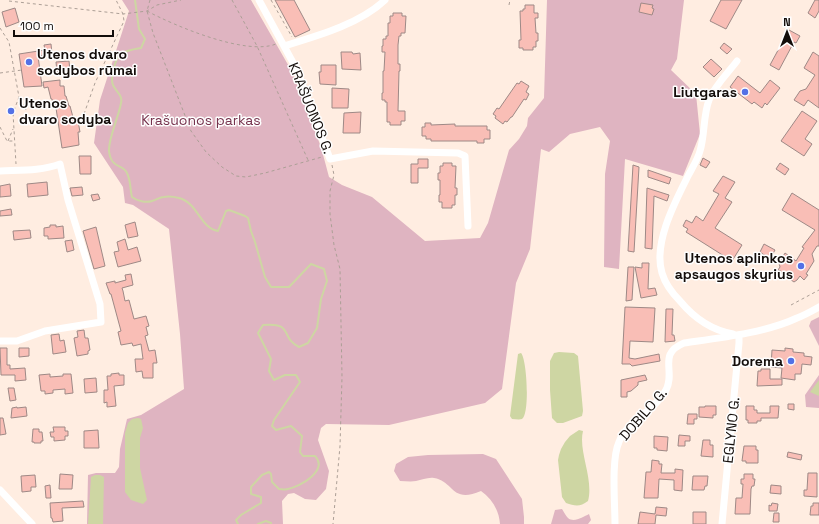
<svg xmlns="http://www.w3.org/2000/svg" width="819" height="524" font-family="'Space Grotesk',sans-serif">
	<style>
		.green { fill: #dfb4c1 }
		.water { fill: #ced6a3 }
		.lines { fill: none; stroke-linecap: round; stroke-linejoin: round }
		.stream { stroke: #ced6a3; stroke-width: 2 }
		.building { fill: #f9beb6; stroke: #9e8986 }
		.path { stroke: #ac9f96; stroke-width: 1; stroke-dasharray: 3 3; stroke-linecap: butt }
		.street { stroke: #fff; stroke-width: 7 }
		.poi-dot { fill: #5371e6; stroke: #fefefe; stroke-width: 1.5 }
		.labels { text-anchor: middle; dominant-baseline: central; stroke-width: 3; stroke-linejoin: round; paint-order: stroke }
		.poi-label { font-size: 14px; font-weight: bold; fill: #130d0a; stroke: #fefefe; text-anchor: end }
		.street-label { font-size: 14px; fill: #130d0a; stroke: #fefefe }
		.park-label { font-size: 14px; fill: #76324d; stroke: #fefefe }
	</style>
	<rect width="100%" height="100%" fill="#ffede1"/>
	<path class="green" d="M122 0H251L291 70 321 147 329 177 342 185 372 197 425 241 480 238 488 223 509 150 519 139 527 126 528 118 544 98 547 0H684L677 59 671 70 696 94 700 134 683 176 625 159 619 269 604 267 605 174 610 141 600 127 570 134 549 152 541 149 530 249 516 283 502 389 485 403 389 425 326 424 321 428 318 440 329 471 326 489 316 500 305 499 294 493 288 494 282 501 283 524H87L88 475 96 473H115L119 467 120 449 127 419 141 415 184 389 180 334 169 229 133 205 125 203 123 187 94 143 100 100 129 11Z
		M819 317V346L809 326 811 321Z
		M819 375V408L806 407 805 395Z
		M483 454 496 459 522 499 524 517V524H500C499 510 492 499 481 491 451 504 454 481 434 478 428 477 422 480 416 481 411 482 405 481 400 481L394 471 396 464 408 457 428 455Z
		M562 509C564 512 566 516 568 518 574 523 583 517 589 514L591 520 588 524H551L555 510Z"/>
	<path class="water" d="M559 352 574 353 578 356 583 411 582 416 563 423H557L552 418 550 390V361L554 353Z
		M521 353C527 359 530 414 522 419 519 420 515 419 512 419L510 416 518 354Z
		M819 380V396L810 392Z
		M138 418 141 419 143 428 140 438V468L147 500 143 504 131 500 125 492V433L128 423 132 419Z
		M579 430 583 431C578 451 594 479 588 501 580 507 575 506 566 503L562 497 558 460 559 455 561 449 565 442 570 436Z
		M95 475H100L104 477 103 524H88L91 477Z"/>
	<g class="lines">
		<path class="stream" d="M135 0 139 29 145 39 141 48C135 49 127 50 121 54 115 58 110 79 113 85 116 92 123 95 121 103 119 116 108 139 109 151 111 169 123 164 127 173 131 181 130 190 132 197 137 201 146 203 152 201 156 200 160 197 164 197 168 196 175 197 179 198 198 203 200 228 218 231L226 211 229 210 245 216 248 218 251 231 255 242 265 277 271 287H289L311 264 324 269 327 281 321 299 317 328 308 343 299 347C280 338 294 322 263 325L258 333 271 359 269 371 274 380 285 375H296L300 382 274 420 272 426 276 430 291 426 302 436 300 452 303 456H315C329 470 300 487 288 489 285 490 282 489 279 489L272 482 271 474 269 472 262 475 251 487V494L261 497V503L241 515 236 520 238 524
			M258 524 266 521 271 523V524"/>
	</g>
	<path class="building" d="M275 0H294L310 30 295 37Z
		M721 0H742L726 29 710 21Z
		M815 0H819V11L815 18 808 13Z
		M641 3 653 5 652 8 654 9 652 15 639 12Z
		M525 5H534V13H538V18H535L536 33H538V41H536V47H533V50H523V48H519V40H521L520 11H523V9H525Z
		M15 8 19 22 6 27 2 12Z
		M393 13H402V16H406L405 33H401V36H399L398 45V64H400V71H399L398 111H405V121H401V125H390V122H387V102H385V100H382V93H383V71H384L385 52H382V46H383V39H386V36H388V23H390V16H393Z
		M789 30 800 36 796 43 794 42 779 70 770 65Z
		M724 43 732 49 727 54 720 48Z
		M51 44 52 54 38 56 42 86 24 87 19 54 45 50 44 45Z
		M341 52H352L353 54 360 53 361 70 342 69Z
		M813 52 819 56V108L808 100 804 106 794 100 800 91 806 89 815 75 804 68Z
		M711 59 722 69 714 77 703 67Z
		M69 61 70 71 57 72 56 62Z
		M321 65H336V85L320 84 319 72H321Z
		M738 76 760 93 770 80 780 88 767 105 765 103 762 108 754 102 752 104 730 87Z
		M60 80V86H64L65 96H66L69 106H70L74 121H78L80 132H78L79 145 62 148 56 108H55L54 103H53L52 99H51L48 87 44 88 43 82Z
		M521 81 529 86 526 92 529 94 526 100 524 99 512 117H511L507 122 505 121 503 124 495 118 496 116 493 114 497 108 499 109 517 83 519 84Z
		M332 88 349 89 348 108H332Z
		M802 111 817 121 805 139 812 144 804 156 781 141Z
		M361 112 360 133H343L344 113Z
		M425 123H431V125L455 124V126H487V130H490V139H484V143H477V141H431V139H426V136H422V127H425Z
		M79 156H91V174H80Z
		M703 158 710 162 706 168 700 165Z
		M418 159H428V168H418V183H411V164H418Z
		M443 163H452V166H456L455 188H457V195H455V205H452V208H442V202H439V195H440V180H438V173H440V166H443Z
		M780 163 789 169 785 175 776 169Z
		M633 165 639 167 634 252 628 251Z
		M648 170 671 178 669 184 648 177Z
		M723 176 735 182 725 198 732 202 715 228 742 245 732 261 686 232 688 229 683 226 686 220 692 223 696 216 703 221 719 194 713 191Z
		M47 182 48 195 28 197 27 184Z
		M10 184 11 196 0 197V186Z
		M82 187 83 195 72 196 70 188Z
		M647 188 669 195 667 201 654 196 652 249 645 248Z
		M792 193 819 210V246H817L812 254 814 261 806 274 808 275 804 280 800 276 797 280 794 282 781 273V271L778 270 780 267 779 263 785 253 796 261 804 248 802 247 815 230 782 210Z
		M98 194 100 199 93 201 91 195Z
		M11 209 12 215 0 216V211Z
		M135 222 138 236 128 238 125 225Z
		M50 225H56V227L63 226 64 238 48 239V236H44V228L50 227Z
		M96 227 105 266 94 269 83 231Z
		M30 230 31 238 14 240 13 231Z
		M125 239 128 250 137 247 141 261 118 267 114 252 119 251 117 242Z
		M72 240 74 250 67 252 65 241Z
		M764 244 775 250 770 259 760 252Z
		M642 263H649L648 289 655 288 657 295 641 298 635 267 642 268Z
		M628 267H634L632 300 626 301Z
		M131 274 133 285 122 288 123 291 125 301 129 300 134 319 146 316 149 326 146 327 148 335 145 336 149 351 155 350 157 363H153V378H143L142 371 136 372 135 359H143L141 344 133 346 132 343 121 345 118 332 121 331 111 294H110L106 283 115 281V283L126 280 125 275Z
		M625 307 655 308 653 342 630 341 629 358 635 359 659 354 660 361 632 366 630 364H622Z
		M666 309H673L672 335H674L675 341 665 342Z
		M84 330 85 338H88L90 350 88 351V354L77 356 74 338 78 337 77 331Z
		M59 334 60 341 64 340 66 352 53 354 51 335Z
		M0 348H7V365H10V369L25 368 26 380 15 381V375H1Z
		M19 348H29V356L19 357Z
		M785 348 793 349V352L804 353V356L812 357 811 365 802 364 801 374H795V380L781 378 782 368 771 367 772 350 785 351Z
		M761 369H770V379H782V385L757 386 758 371H761Z
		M119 373V375H124V385L114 386 116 406 107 407V402L104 403V390H108L107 376H111V374Z
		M50 374V377L63 376V374H71L73 393 65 394V389L53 390V393L45 394V391H41L39 375Z
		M645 375 647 380 638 382V385L631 391 627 392V397H621V380Z
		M96 378 97 392 85 393 84 379Z
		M8 388H14L16 400 10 401Z
		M788 404H794V410L788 409Z
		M705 406H716V415H713V418L699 417V407H705Z
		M746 406H754V410H757V413H770V406H779L778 418H761V421H757V423H748V420H746Z
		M17 407V408L26 407 27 416 11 418 12 408Z
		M688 414H697V419H694V424H687Z
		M0 418H3L6 434 0 435Z
		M53 427H65V431H68V436H65V440L54 441V437H51L50 432H54Z
		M33 429H39V432H42L43 441H41V443H34V442H32Z
		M98 430 99 448H84V431Z
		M679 435 690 436V441H685V446H678Z
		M654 436 668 437 667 451 657 450V448H654Z
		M703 440H710V445H713V457L701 456Z
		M744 446H756V450H758V463H746V461H742Z
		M788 452 802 455 801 460 787 457Z
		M652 460 659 461V464H662L661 473H675V469L683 470 682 491 674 490V480L659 479 658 498H644L646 472H651Z
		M808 473H817V497L804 496V490H807Z
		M60 474 73 475 72 489H59Z
		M744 474H753V479H755L754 486H752L751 489 750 514H735L736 498H742L743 484H741V479H744Z
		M35 475 36 487H31V491L22 492 21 476Z
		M693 476H708L707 486H705L704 490H692Z
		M50 485 51 498H46L45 486Z
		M771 485 781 486V494L770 493Z
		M83 501 84 507 62 508 63 521 53 522 52 518H51L50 503Z
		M772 503 778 504 777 511H769V505L771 506Z
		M813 503H819V515H810L811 506H813Z
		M656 507 667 508 666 516 656 515 655 524H638L640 512 655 514Z
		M693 512H706V524H693Z
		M774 513H779V522H773Z"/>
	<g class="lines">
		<path class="path" d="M150 0 147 11 153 33 191 131 206 152 222 167 236 176 246 177 265 173 322 157
			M232 0 257 46 308 160
			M271 0 292 37
			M9 1 123 14 147 11 157 5 181 0
			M509 5 510 0
			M147 11C175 26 246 56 276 44
			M0 28 9 42 19 97 13 113 16 164
			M0 73 22 70
			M19 98 26 110
			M84 114 95 83 124 21 123 14 116 0
			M0 127 7 141H15
			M8 141 13 129
			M332 165 334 175 330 191V214L334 245 340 269 342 377 340 446 333 524
			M791 305 819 290"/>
		<path class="street" d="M259 0 297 70 330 159 373 151 458 153 465 156 468 226
			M284 46C317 36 360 24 385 0
			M0 171C20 170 41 171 60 164L68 200 100 304 101 322 45 331 17 341H0
			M733 334C711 330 694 318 680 301 673 294 665 283 662 273 653 243 675 202 688 176 692 168 698 159 700 151 705 135 703 116 709 100 715 85 728 73 737 61
			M0 490 32 524
			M615 524C615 504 611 459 619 442 621 436 625 431 629 427 641 415 658 405 666 390 676 371 657 354 684 343 719 338 765 333 797 318 805 315 812 311 819 307
			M722 524 739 343V335"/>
	</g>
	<g class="poi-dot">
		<circle cx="29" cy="62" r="4"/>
		<circle cx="745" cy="92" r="4"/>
		<circle cx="11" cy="111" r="4"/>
		<circle cx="801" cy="266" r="4"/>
		<circle cx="791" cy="361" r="4"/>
	</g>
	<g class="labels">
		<g class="poi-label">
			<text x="37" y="54" text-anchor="start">Utenos dvaro<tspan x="37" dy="16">sodybos rūmai</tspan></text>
			<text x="737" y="92">Liutgaras</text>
			<text x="19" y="103" text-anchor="start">Utenos<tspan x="19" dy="16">dvaro sodyba</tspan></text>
			<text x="793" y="258">Utenos aplinkos<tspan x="793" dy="16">apsaugos skyrius</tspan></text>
			<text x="783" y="361">Dorema</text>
		</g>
		<g class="street-label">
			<text transform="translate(311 108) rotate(68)">KRAŠUONOS G.</text>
			<text transform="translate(643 414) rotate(-49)">DOBILO G.</text>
			<text transform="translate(731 430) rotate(-84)">EGLYNO G.</text>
		</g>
		<g class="park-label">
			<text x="201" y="120">Krašuonos parkas</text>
		</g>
	</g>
	<g transform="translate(787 32)" stroke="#fefefe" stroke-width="3" paint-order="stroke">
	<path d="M0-3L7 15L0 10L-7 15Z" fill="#130d0a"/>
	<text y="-6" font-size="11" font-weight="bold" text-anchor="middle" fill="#130d0a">N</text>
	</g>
	<path d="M14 30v6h99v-6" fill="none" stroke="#130d0a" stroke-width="2"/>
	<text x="20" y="30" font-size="12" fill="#130d0a" stroke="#fefefe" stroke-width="3" paint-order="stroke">100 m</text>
</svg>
